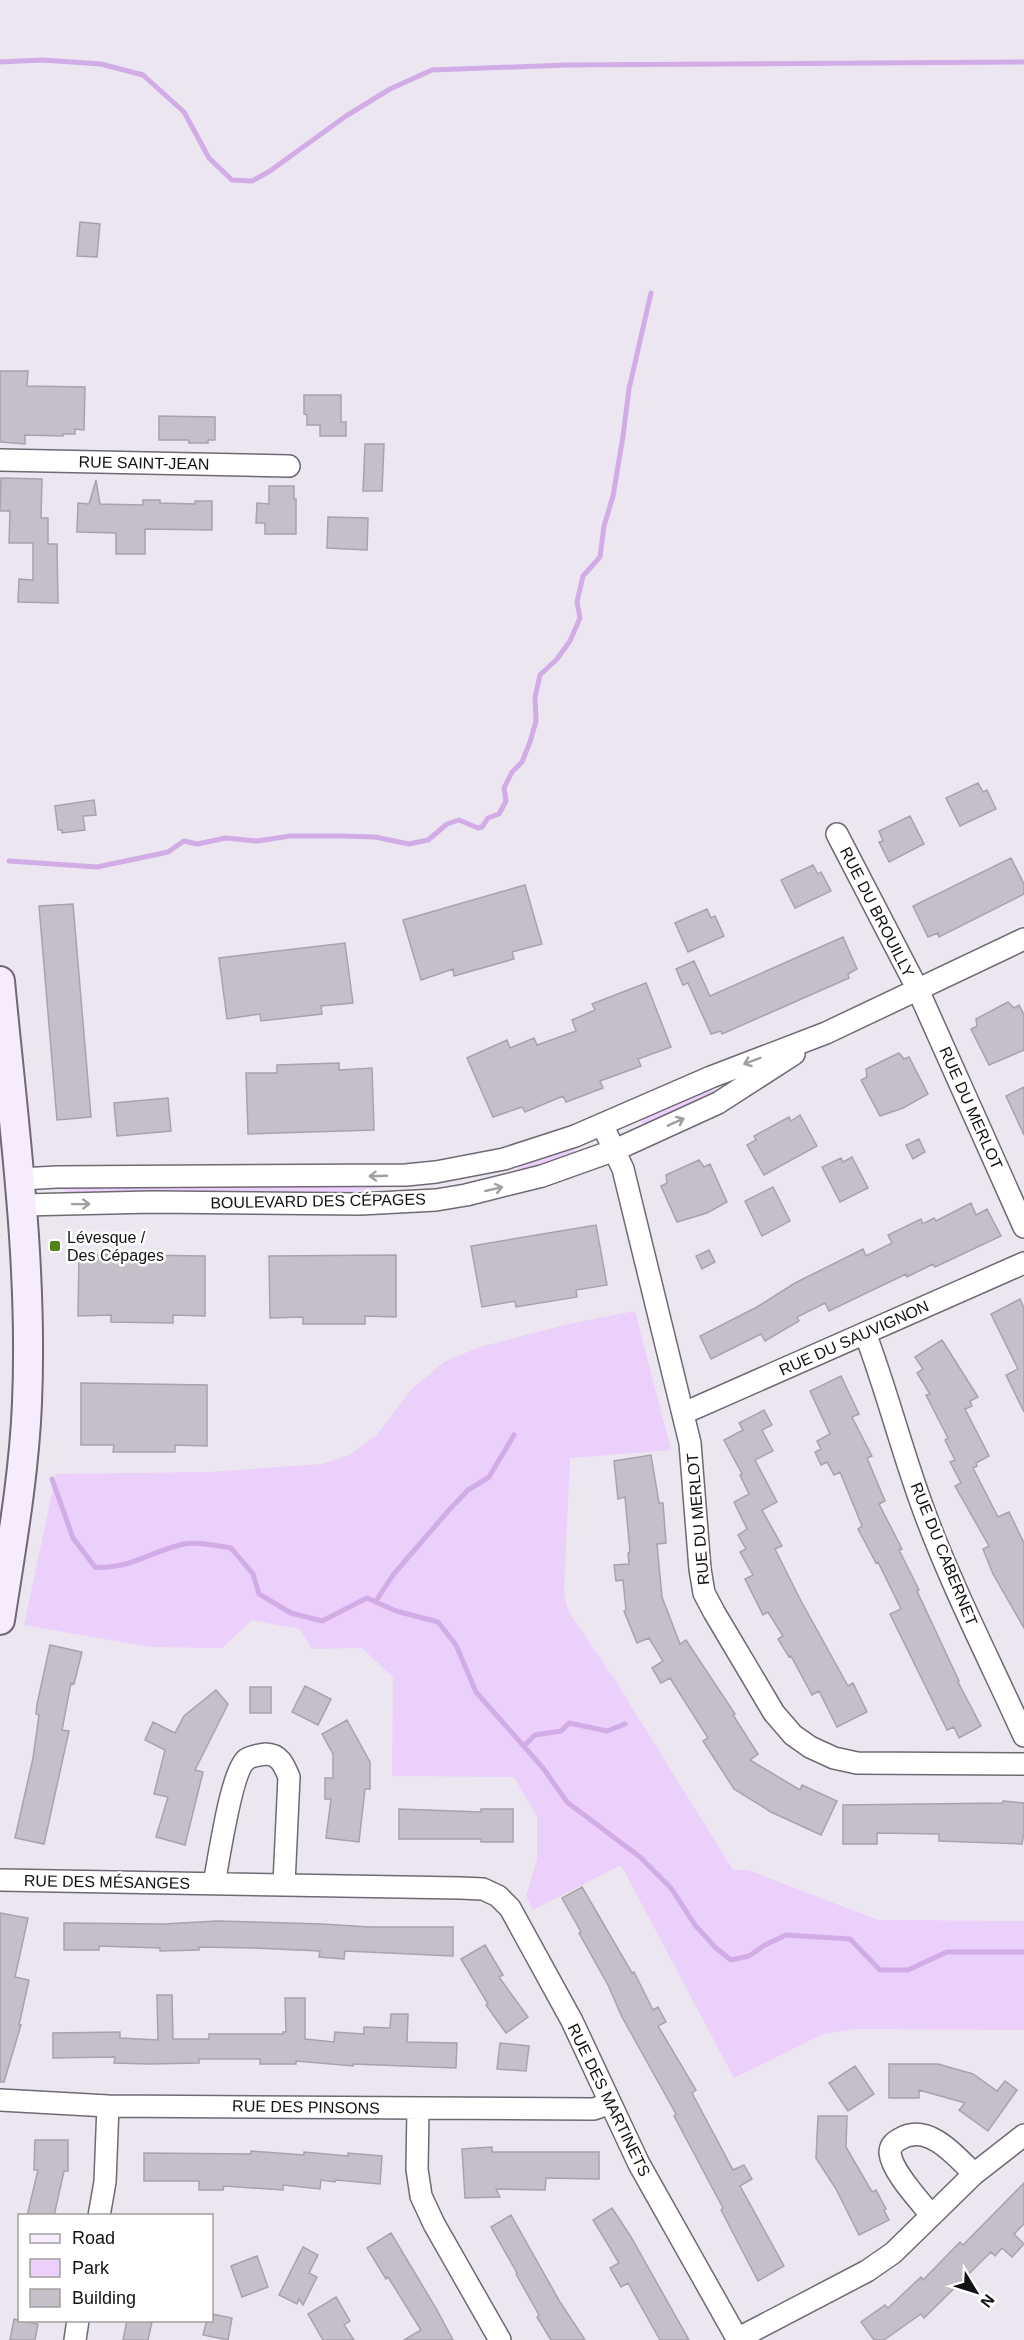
<svg xmlns="http://www.w3.org/2000/svg" width="1024" height="2340" font-family="Arial,sans-serif">
	<style>
		.green { fill: #ead0fa }
		.lines { fill: none; stroke-linecap: round; stroke-linejoin: round }
		.stream { stroke: #d1ace7; stroke-width: 5 }
		.building { fill: #c5bfc9; stroke: #a8a2ac; stroke-width: 1.5 }
		.street-casing { stroke: #6f6973; stroke-width: 24 }
		.secondary-casing { stroke: #6f6973; stroke-width: 32 }
		.street { stroke: #fff; stroke-width: 21 }
		.secondary { stroke: #f7ecfe; stroke-width: 28 }
		.oneway { stroke: #a1a0a1 }
		.poi-dot { fill: #518318; stroke: #fff; stroke-width: 2 }
		.labels { text-anchor: middle; dominant-baseline: central; stroke-width: 5; stroke-linejoin: round; paint-order: stroke }
		.street-label { font-size: 16px; fill: #141215; stroke: #fff }
		.poi-label { font-size: 16px; fill: #141215; stroke: #fff; text-anchor: start }
	</style>
	<rect width="100%" height="100%" fill="#ece6f1"/>
	<path class="green" d="M711 1085 716 1096 645 1128 639 1116Z
		M573 1145 576 1157 511 1174 524 1164Z
		M64 1182 381 1184V1187L339 1195 65 1196Z
		M635 1311 671 1450 570 1458 564 1590 566 1604 570 1614 613 1677 733 1870H748L878 1920 1024 1921V2030L856 2029 823 2034 734 2078 621 1865 533 1910 526 1896 537 1859V1816L514 1777 392 1776 393 1677 362 1648 312 1649 300 1629 252 1620 222 1648 150 1647 24 1625 56 1474 209 1472 322 1464 349 1455 376 1436 412 1389 444 1362 480 1347 564 1325Z"/>
	<g class="lines">
		<path class="stream" d="M0 62 42 60 101 64 143 75 184 112 209 158 232 180 252 181 270 171 346 116 390 89 432 70 566 65 1024 62
			M9 861 97 867 168 852 184 841 197 844 226 838 257 841 290 836H342L375 837 409 844 428 840 447 824 459 820 478 828 482 827 488 818 499 814 506 801 504 788 512 772 522 762 530 742 536 721 535 697 540 675 557 659 570 641 580 618 577 602 583 576 600 557 604 526 613 496 623 436 629 389 651 293
			M52 1479 73 1538 95 1567C125 1571 154 1550 184 1544 198 1541 217 1546 231 1548L253 1574 259 1594 291 1613 322 1621 367 1598 396 1611 438 1622 456 1645 476 1692 543 1768 567 1802 640 1857 671 1888 695 1925 716 1948 731 1960 749 1956 765 1945 786 1935 850 1939 880 1970H908L947 1952H1024
			M376 1601 393 1575 449 1510 468 1490 489 1477 514 1435
			M524 1746 535 1735 561 1731 569 1723 607 1731 625 1724"/>
	</g>
	<path class="building" d="M80 222 100 224 97 257 77 256Z
		M0 371H28L27 386 85 387 84 430 75 429V434H63V436L25 435V444L0 442Z
		M304 395H341V422H346V436H320V425H307V415L304 414Z
		M159 416 215 417V440H208V443H189V440H159Z
		M365 444H384L382 491H363Z
		M1 478 42 479 41 518H48V544H57L58 603 18 602 19 579 33 580V543H9L10 511H0Z
		M96 480 100 504 143 505V500H160V503L195 504V501H212V530L145 529V554H116V533L77 532 78 503 89 504Z
		M269 486H294V499H296V534H265V523H256L257 503 269 504Z
		M328 517 368 518 367 550 327 548Z
		M978 783 983 792 987 790 996 809 960 826 946 798Z
		M94 800 96 815 83 816 85 830 62 833V830H58L55 806Z
		M910 816 924 844 889 862 879 842 883 841 879 831Z
		M1011 858 1024 884V894L939 937 938 933 928 937 913 906Z
		M813 865 818 874 821 872 831 891 795 908 781 880Z
		M525 885 542 944 512 952 514 959 454 976 453 969 421 980 403 920Z
		M73 904 91 1117 57 1120 39 906Z
		M707 909 711 918 715 916 724 936 688 952 675 923Z
		M843 937 857 969 848 974 849 978 722 1034 721 1031 711 1034 688 983 683 985 676 969 694 961 710 996Z
		M345 943 353 1003 321 1006 322 1014 261 1021 260 1014 227 1019 219 958Z
		M646 983 671 1047 638 1059 641 1066 600 1081 603 1088 566 1102 563 1096 525 1112 522 1107 493 1117 467 1058 507 1040 510 1048 534 1038 537 1045 576 1031 572 1020 595 1010 592 1004Z
		M1008 1002 1014 1008 1019 1005 1024 1015V1050L989 1065 971 1029 977 1026 976 1019Z
		M899 1053 904 1059 909 1057 928 1094 903 1108 880 1116 861 1080 867 1077 866 1069Z
		M339 1063V1070L372 1068 374 1130 248 1134 246 1073H277V1065Z
		M1024 1087V1135L1006 1096Z
		M168 1098 171 1131 117 1136 114 1103Z
		M800 1115 817 1146 764 1175 747 1145 756 1140 754 1136 789 1117 791 1121Z
		M919 1139 925 1152 913 1159 906 1145Z
		M852 1157 868 1188 840 1202 822 1167 841 1158 843 1162Z
		M699 1160 704 1167 710 1164 727 1202 707 1213 677 1222 661 1186 667 1183 666 1175Z
		M773 1187 790 1221 762 1236 745 1201Z
		M971 1203 976 1215 987 1209 1001 1236 935 1267 933 1264 907 1277 906 1274 829 1311 825 1303 797 1317 799 1321 765 1341 761 1334 711 1359 700 1336 757 1307 795 1283 863 1249 866 1256 892 1243 888 1235 921 1219 923 1224 934 1218 936 1221Z
		M596 1225 607 1285 576 1290 577 1297 516 1307 515 1301 482 1307 471 1246Z
		M709 1250 715 1262 702 1269 696 1256Z
		M79 1254 205 1256V1316L173 1315V1323L111 1322V1315L78 1316Z
		M396 1255V1317L365 1316V1324H303V1317L270 1318 269 1256Z
		M1020 1299 1024 1308V1412L1006 1375 1018 1369 991 1314Z
		M942 1340 978 1397 970 1401 972 1406 965 1409 989 1456 976 1463 977 1466 973 1468 998 1517 1009 1512 1024 1543V1628L993 1574 983 1549 989 1546 955 1486 961 1483 950 1462 955 1460 945 1440 948 1438 926 1395 930 1394 917 1373 923 1369 915 1357Z
		M841 1376 859 1414 852 1417 872 1456 867 1458 885 1501 879 1504 902 1549 899 1550 919 1590 917 1591 959 1681 958 1682 981 1726 959 1738 954 1727 947 1730 890 1614 901 1609 878 1562 876 1563 858 1529 862 1526 840 1472 834 1475 827 1462 821 1465 815 1452 821 1449 817 1441 830 1434 810 1391Z
		M81 1383 207 1385V1446L175 1445V1452H113L114 1445H81Z
		M764 1410 772 1425 762 1430 773 1451 755 1460 777 1502 762 1510 782 1546 775 1549 801 1601 848 1686 853 1683 867 1712 837 1727 819 1691 812 1695 791 1656 789 1657 778 1639 783 1636 768 1612 763 1615 745 1579 753 1575 740 1552 746 1549 738 1535 747 1529 734 1502 749 1494 740 1475 742 1474 724 1440 743 1430 739 1423Z
		M651 1455 659 1503H663L666 1543 657 1544 662 1597 680 1644 686 1640 735 1714 733 1715 758 1754 750 1760 800 1790 802 1785 837 1801 821 1835 771 1812 734 1789 703 1741 708 1738 670 1678 661 1683 652 1668 663 1661 649 1638 637 1643 624 1611 626 1610 623 1580 616 1581 614 1565 629 1564 628 1553 630 1552 625 1497 618 1499 614 1461Z
		M50 1645 82 1652 74 1684 71 1683 62 1730 69 1731 44 1844 15 1838 33 1758 39 1715 36 1714 37 1704Z
		M305 1686 331 1699 318 1725 292 1712Z
		M250 1687H271V1713H250Z
		M216 1690 228 1704 195 1770 203 1772 185 1845 156 1837 168 1797 154 1794 165 1750 145 1740 153 1722 175 1733 184 1716Z
		M347 1720 370 1762V1789H365L359 1842 326 1838 331 1799H325V1778H333V1754L322 1734Z
		M1003 1801 1024 1803V1833L1022 1844 939 1841V1834L877 1833V1844H843V1805L1002 1803Z
		M399 1809 481 1812V1809H513V1842H481V1839H399Z
		M582 1887 632 1973 634 1972 653 2010 658 2007 666 2022 658 2026 696 2090 692 2093 733 2170 744 2165 752 2179 740 2186 784 2266 758 2281 721 2210 723 2208 674 2116 676 2114 622 2017 608 1985 579 1933 581 1932 562 1898Z
		M0 1913 28 1918 15 1977 29 1980 19 2025H21L4 2082H0Z
		M217 1921 322 1924 370 1927H453V1956L345 1951 344 1959 319 1957 320 1951 252 1948 199 1947V1950L160 1951V1948L99 1946V1950H64V1923L164 1924Z
		M485 1945 503 1975 499 1977 528 2017 506 2033 486 2005 488 2004 461 1959Z
		M157 1995H172L173 2039H209V2034H283V2032H286L285 1998H305V2039L334 2042 335 2032 364 2034V2027L390 2028 391 2014H408L407 2042 457 2043 456 2068 353 2064V2066L296 2061V2064H260V2059H199V2063L149 2064 114 2063 115 2057 53 2058V2033L120 2032V2038L158 2040Z
		M500 2043 529 2046 526 2071 497 2069Z
		M889 2064H938L973 2074 997 2091 1005 2081 1017 2090 988 2131 959 2110 965 2103 919 2090V2098H889Z
		M855 2066 874 2094 848 2111 829 2083Z
		M818 2116H847L846 2147 872 2192 876 2190 886 2209 884 2210 889 2220 859 2235 836 2189 816 2158Z
		M35 2140H68V2171H64L54 2216H27L38 2170H34Z
		M492 2147V2152H599V2179L546 2178 545 2190 496 2189 500 2197 465 2198 462 2149Z
		M251 2151 304 2155V2152L348 2156V2153L382 2156 380 2184 336 2180 335 2182 321 2180 320 2189 283 2185V2190L224 2186 223 2190H199V2181H144V2153L251 2154Z
		M1024 2183V2224L1014 2234 1024 2244 1012 2257 1002 2248 995 2256 991 2252 924 2318 921 2314 884 2340H874L861 2322 885 2305 888 2308 921 2277 923 2280 960 2242 963 2245Z
		M612 2208 631 2237 689 2340H660L628 2283 621 2287 610 2268 619 2263 593 2220Z
		M511 2215 560 2302 585 2340H551L537 2317 539 2315 516 2274 517 2273 491 2227Z
		M391 2233 437 2310 453 2340H404L421 2330 388 2277 386 2279 367 2248Z
		M303 2247 318 2255 309 2273 317 2277 303 2305 299 2299 297 2304 279 2295Z
		M257 2256 268 2287 242 2297 231 2266Z
		M336 2297 350 2321 344 2325 354 2340H323L308 2314Z
		M212 2314 232 2318 228 2340 203 2335 207 2320H212Z
		M14 2319 38 2324 35 2340H10Z
		M127 2320 152 2322 148 2340H123Z"/>
	<g class="lines">
		<g class="street-casing">
			<path id="street" d="M0 460 289 466
				M837 834 918 990 1024 1227
				M602 1124 623 1169 690 1443 700 1569 704 1593 714 1612 774 1713 793 1735 810 1747 834 1758 857 1763 1024 1764
				M20 1179 57 1177 406 1175 436 1172 504 1159 575 1136 711 1077 826 1033 1024 939
				M23 1205 152 1202 360 1204 436 1200 466 1195 542 1176 615 1150 718 1103 794 1054
				M865 1333C887 1391 902 1452 924 1511 952 1587 990 1661 1024 1736
				M684 1413 1024 1263
				M0 1880 460 1888 483 1889 498 1896 510 1908 572 2021 639 2164 738 2340
				M214 1883C219 1860 231 1770 247 1759 251 1756 259 1755 265 1754 280 1754 284 1765 289 1777L284 1884
				M0 2100 108 2106 594 2109 610 2103
				M418 2108 417 2169 421 2196 434 2224 500 2340
				M931 2215C920 2201 892 2172 890 2153 890 2146 894 2142 900 2139 928 2122 956 2156 974 2174
				M99 2216 105 2182 108 2106
				M737 2339 867 2271 893 2253 974 2174 1024 2135
				M75 2340 78 2320"/>
		</g>
		<g class="secondary-casing">
			<path id="secondary" d="M0 981C13 1121 33 1261 27 1403 24 1476 11 1548 0 1620"/>
		</g>
		<use href="#street" class="street"/>
		<use href="#secondary" class="secondary"/>
	</g>
	<defs><path id="oneway-shaft" d="M-6 0H5M1.5-3L5.5 0L1.5 3" fill="none" stroke-width="1.6" stroke-linecap="round" stroke-linejoin="round" transform="scale(1.5)"/></defs>
	<g class="oneway">
		<use href="#oneway-shaft" transform="translate(752 1061) rotate(159)"/>
		<use href="#oneway-shaft" transform="translate(676 1122) rotate(-24)"/>
		<use href="#oneway-shaft" transform="translate(378 1176) rotate(178)"/>
		<use href="#oneway-shaft" transform="translate(494 1189) rotate(-13)"/>
		<use href="#oneway-shaft" transform="translate(81 1204) rotate(-1)"/>
	</g>
	<rect class="poi-dot" x="49" y="1240" width="12" height="12" rx="3"/>
	<g class="labels">
		<g class="street-label">
			<text transform="translate(144 463) rotate(1)">RUE SAINT-JEAN</text>
			<text transform="translate(877 912) rotate(63)">RUE DU BROUILLY</text>
			<text transform="translate(971 1108) rotate(66)">RUE DU MERLOT</text>
			<text transform="translate(318 1201) rotate(-1)">BOULEVARD DES CÉPAGES</text>
			<text transform="translate(854 1338) rotate(-24)">RUE DU SAUVIGNON</text>
			<text transform="translate(698 1519) rotate(-95)">RUE DU MERLOT</text>
			<text transform="translate(944 1554) rotate(68)">RUE DU CABERNET</text>
			<text transform="translate(107 1882) rotate(1)">RUE DES MÉSANGES</text>
			<text transform="translate(609 2100) rotate(64)">RUE DES MARTINETS</text>
			<text transform="translate(306 2107) rotate(1)">RUE DES PINSONS</text>
		</g>
		<g class="poi-label">
			<text x="67" y="1237">Lévesque /<tspan x="67" dy="18">Des Cépages</tspan></text>
		</g>
	</g>
	<rect x="18" y="2214" width="195" height="108" fill="#ffffff" stroke="#a1a0a1" stroke-width="1.5"/>
	<rect x="30" y="2234" width="30" height="9" fill="#f7ecfe" stroke="#a1a0a1" stroke-width="1.5"/>
	<text x="72" y="2244" font-size="18" fill="#141215">Road</text>
	<rect x="30" y="2259" width="30" height="18" fill="#ead0fa" stroke="#a1a0a1" stroke-width="1.5"/>
	<text x="72" y="2274" font-size="18" fill="#141215">Park</text>
	<rect x="30" y="2289" width="30" height="18" fill="#c5bfc9" stroke="#a1a0a1" stroke-width="1.5"/>
	<text x="72" y="2304" font-size="18" fill="#141215">Building</text>
	<g transform="translate(976 2292) rotate(128)" stroke="#ffffff" stroke-width="4.5" paint-order="stroke">
	<path d="M0-4.5L10 22L0 15L-10 22Z" fill="#141215"/>
	<text y="-9" font-size="16" font-weight="bold" text-anchor="middle" fill="#141215">N</text>
	</g>
</svg>
